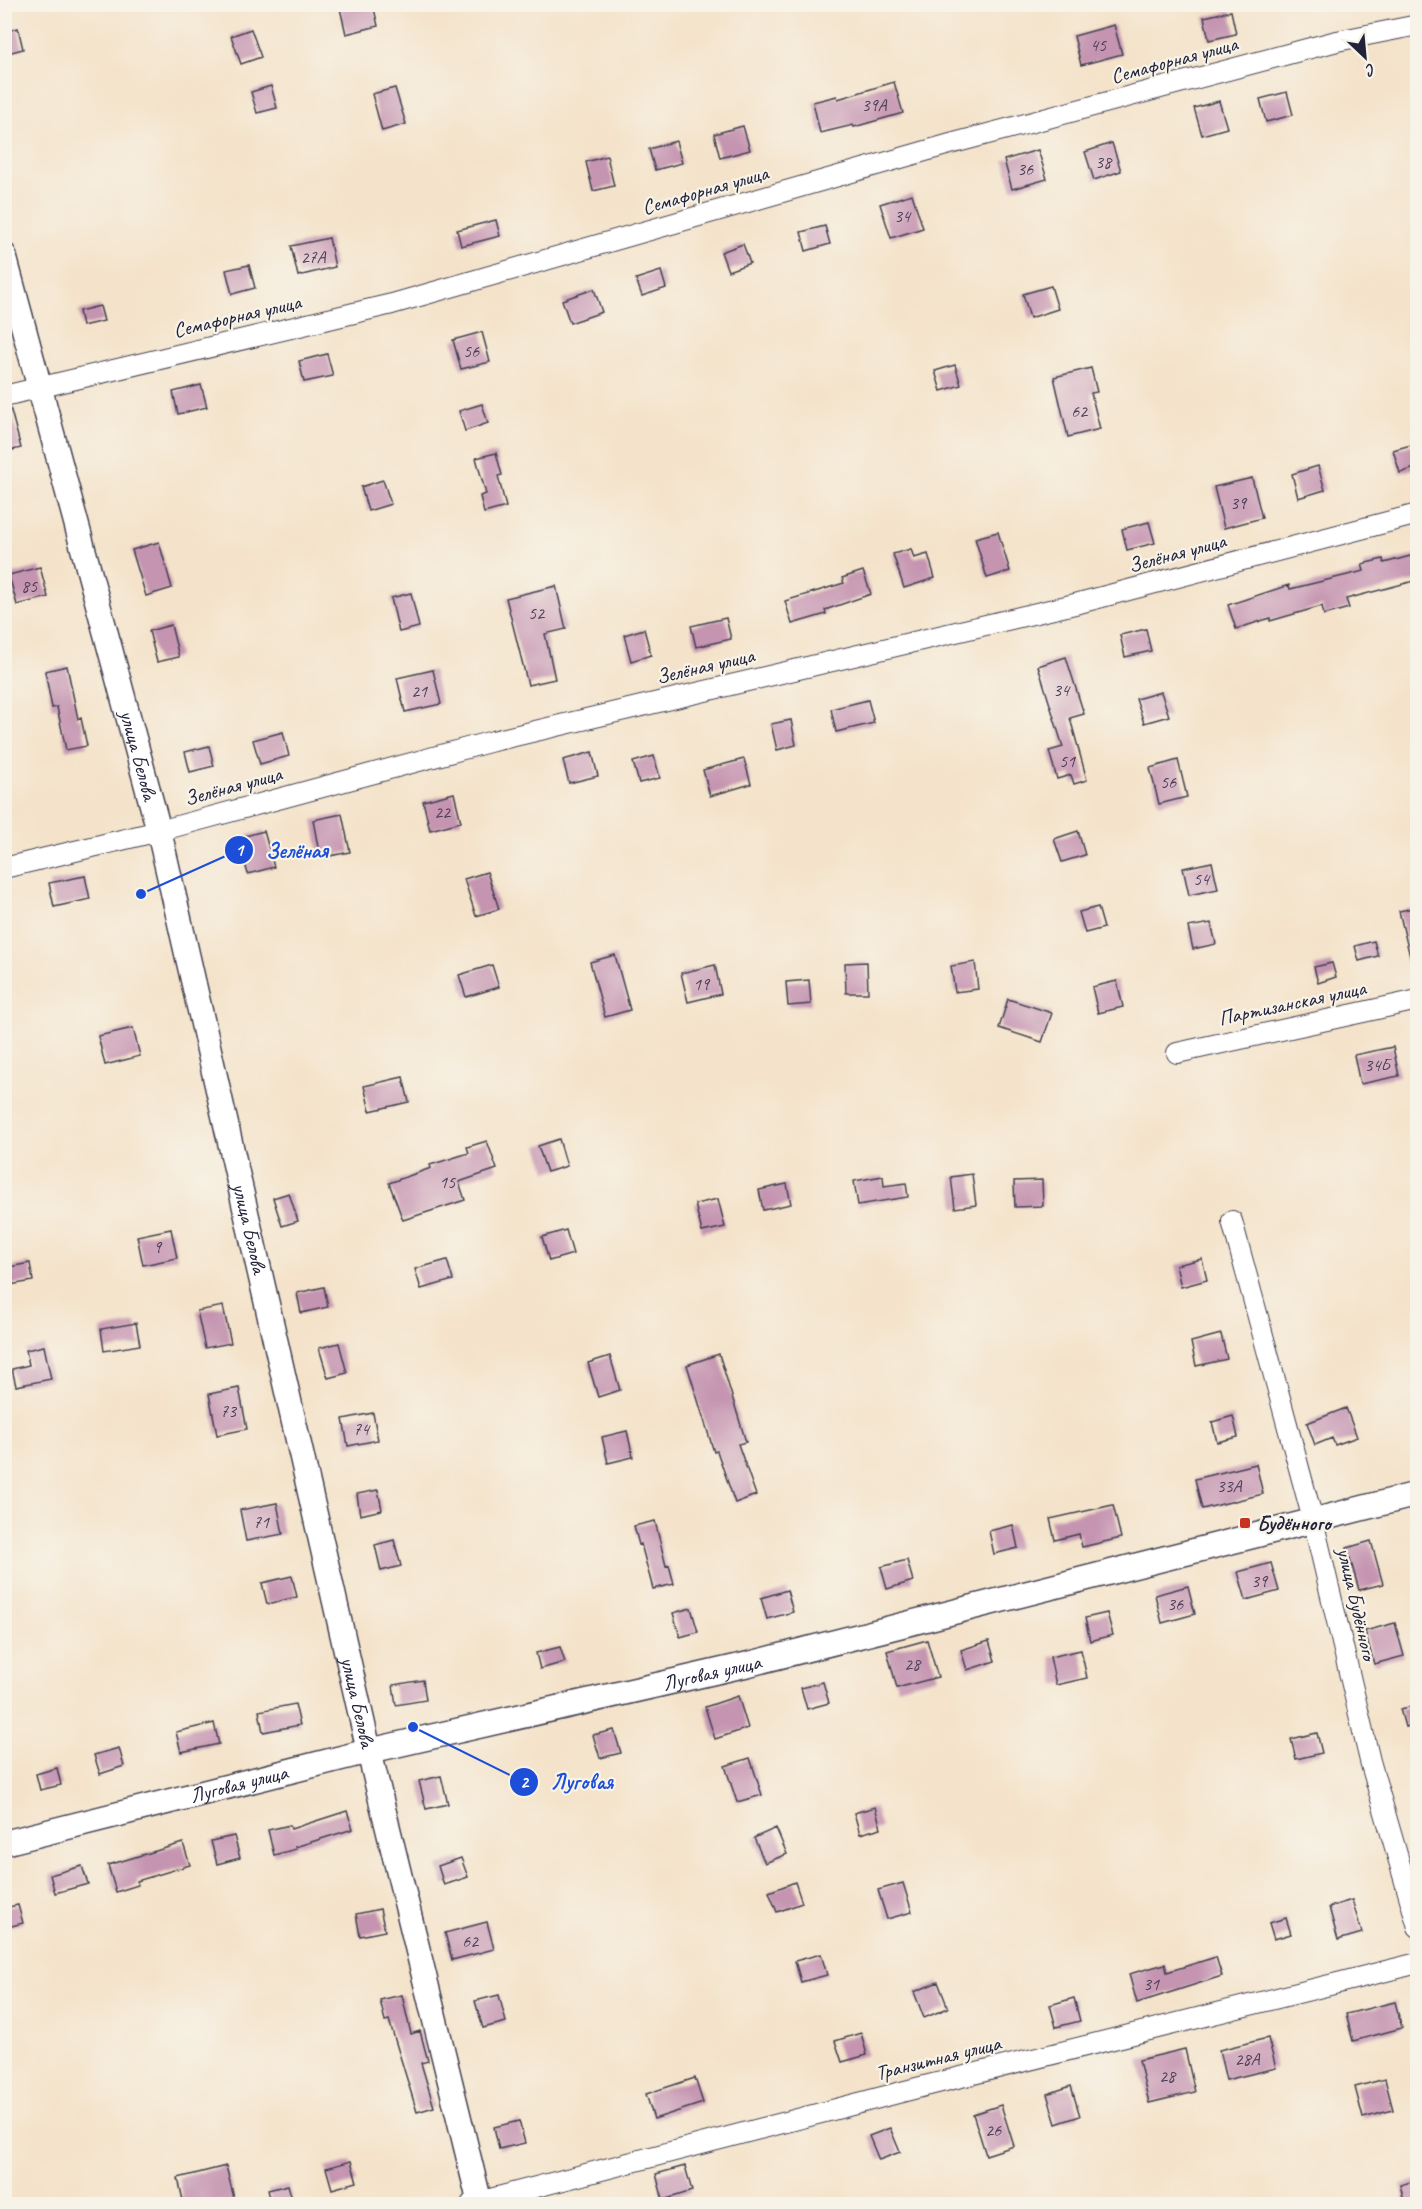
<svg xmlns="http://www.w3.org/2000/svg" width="1422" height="2209" font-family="Caveat,sans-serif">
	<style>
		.building { fill: #c594b1 }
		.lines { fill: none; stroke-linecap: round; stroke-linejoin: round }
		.minor-casing { stroke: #423f50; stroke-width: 22 }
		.tertiary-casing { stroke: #423f50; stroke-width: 27 }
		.minor { stroke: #fff; stroke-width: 20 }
		.tertiary { stroke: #fff; stroke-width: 24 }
		.poi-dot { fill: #c8321e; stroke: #f7f3e8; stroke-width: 2 }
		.labels { text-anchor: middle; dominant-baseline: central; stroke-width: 4.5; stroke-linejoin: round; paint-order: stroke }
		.number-label { font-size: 18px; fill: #4b3e58 }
		.street-label { font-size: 21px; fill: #22223b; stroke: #f7f3e8 }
		.poi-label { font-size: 21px; font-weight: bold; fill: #22223b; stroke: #f7f3e8; text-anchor: start }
		.leader { fill: none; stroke: #1d4ed8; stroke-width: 2 }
		.callout-dot { fill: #1d4ed8; stroke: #f7f3e8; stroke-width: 2 }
		.mark-label { font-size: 18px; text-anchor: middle; font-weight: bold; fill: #fff }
		.callout-label { font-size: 22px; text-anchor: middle; font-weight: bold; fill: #1d4ed8; stroke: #f7f3e8; stroke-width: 4.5; stroke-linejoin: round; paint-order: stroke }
	</style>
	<rect width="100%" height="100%" fill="#f7f3e8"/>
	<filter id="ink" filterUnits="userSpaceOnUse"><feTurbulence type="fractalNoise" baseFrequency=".0167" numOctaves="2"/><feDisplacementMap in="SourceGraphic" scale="12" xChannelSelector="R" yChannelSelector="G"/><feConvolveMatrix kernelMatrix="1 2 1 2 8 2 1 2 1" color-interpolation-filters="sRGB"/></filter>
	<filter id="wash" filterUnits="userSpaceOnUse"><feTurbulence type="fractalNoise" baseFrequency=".008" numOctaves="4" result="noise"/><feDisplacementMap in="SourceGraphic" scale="24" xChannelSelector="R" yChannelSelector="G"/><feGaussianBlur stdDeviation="1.35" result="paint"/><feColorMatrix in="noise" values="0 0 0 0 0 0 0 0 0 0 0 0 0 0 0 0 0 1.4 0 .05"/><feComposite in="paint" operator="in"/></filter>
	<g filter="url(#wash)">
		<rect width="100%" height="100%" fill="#f4e3ca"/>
		<g id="blocks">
			<path class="building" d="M339 4H373L378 26 346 34Z
				M1231 11 1236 34 1209 40 1204 17Z
				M1114 25 1122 54 1081 65 1074 36Z
				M18 28 23 49 4 54V32Z
				M251 29 261 57 241 64 231 36Z
				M894 82 903 113 854 127 853 125 820 133 813 102 837 96 838 99Z
				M271 86 277 108 257 113 251 92Z
				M395 88 406 124 382 131 372 94Z
				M1287 92 1293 115 1266 122 1260 99Z
				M1219 101 1227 128 1202 135 1194 108Z
				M743 126 750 150 720 158 714 134Z
				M676 141 682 163 655 170 649 149Z
				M1112 143 1121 171 1094 180 1085 152Z
				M1038 150 1047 179 1012 189 1004 160Z
				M607 156 614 186 593 191 586 162Z
				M912 194 923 228 891 238 880 204Z
				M496 220 500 236 461 246 457 230Z
				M825 226 830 244 806 251 801 232Z
				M329 238 335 267 298 276 291 246Z
				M743 244 750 263 728 271 721 252Z
				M249 265 255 288 232 294 226 270Z
				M661 271 666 288 642 296 636 279Z
				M1051 286 1058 309 1030 318 1023 294Z
				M594 289 602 312 570 323 562 300Z
				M100 306 104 321 82 326 79 311Z
				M482 332 490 362 461 369 453 340Z
				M327 354 333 376 304 382 299 361Z
				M955 365 961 385 941 391 935 371Z
				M1091 368 1097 392 1091 393 1100 429 1068 437 1054 377Z
				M201 385 207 407 178 414 173 392Z
				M482 404 488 423 465 431 459 411Z
				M10 407 21 448 4 452V408Z
				M1418 443V467L1400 473 1393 450Z
				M496 453 502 475 498 476 506 507 484 513 480 496 486 494 476 458Z
				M1318 466 1325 490 1298 498 1292 474Z
				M1252 478 1262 518 1224 528 1214 487Z
				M383 480 391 504 368 511 361 487Z
				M1149 522 1155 543 1127 550 1122 529Z
				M998 532 1010 571 987 578 975 538Z
				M159 542 172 588 146 596 132 550Z
				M911 549 914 558 928 554 935 578 904 588 893 554Z
				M1418 554V580L1346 599 1349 608 1324 615 1322 606 1270 621V618L1236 629 1228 605 1289 585 1290 589 1364 571 1362 564 1383 559 1384 563Z
				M40 567 48 597 17 605 9 575Z
				M863 571 871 594 825 610 826 614 792 624 785 601 844 583 842 578Z
				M556 586 566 629 545 634 555 679 528 685 506 598Z
				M411 593 419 627 399 632 391 598Z
				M726 618 731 639 696 647 691 626Z
				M171 625 179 657 157 662 149 631Z
				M644 629 651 655 631 661 624 635Z
				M1146 629 1151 651 1125 657 1120 635Z
				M1066 657 1084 714 1070 718 1087 780 1074 784 1071 775 1057 779 1049 751 1063 747 1038 666Z
				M67 666 78 719 81 718 87 746 66 750 57 707 52 708 45 671Z
				M433 670 441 704 405 712 397 678Z
				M1161 692 1169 716 1144 723 1136 699Z
				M868 700 874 723 836 732 831 709Z
				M791 720 796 745 777 750 771 724Z
				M283 732 289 756 260 764 253 740Z
				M209 746 214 766 190 772 185 752Z
				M592 752 598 776 569 783 563 760Z
				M654 756 660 778 639 783 633 762Z
				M744 759 751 784 710 796 703 770Z
				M1178 760 1187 797 1159 804 1150 768Z
				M454 793 461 822 430 830 423 801Z
				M342 814 350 852 320 858 313 820Z
				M264 831 274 867 248 874 238 838Z
				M1078 831 1085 855 1062 862 1054 839Z
				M1212 862 1218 889 1189 895 1183 868Z
				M487 872 499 909 476 916 464 879Z
				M85 876 90 899 54 907 49 883Z
				M1098 907 1104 928 1085 933 1079 912Z
				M1418 907V964L1412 965 1399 911Z
				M1211 923 1216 944 1193 949 1188 927Z
				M1374 941 1378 956 1359 961 1355 946Z
				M615 955 630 1010 605 1017 590 962Z
				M867 962 868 993H846L845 963Z
				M975 962 978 989 955 992 951 966Z
				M1332 963 1336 977 1318 983 1314 967Z
				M492 965 499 987 466 997 459 975Z
				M715 965 721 994 688 1002 681 973Z
				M809 980 811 1004 788 1006 786 982Z
				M1117 981 1123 1007 1098 1013 1092 987Z
				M1008 999 1052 1013 1042 1042 999 1028Z
				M133 1028 140 1056 105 1065 98 1036Z
				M1393 1047 1399 1076 1360 1084 1354 1055Z
				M403 1077 409 1102 370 1111 364 1086Z
				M559 1139 567 1166 547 1172 538 1146Z
				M487 1141 497 1169 459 1182 465 1200 403 1220 389 1183 431 1168 430 1165 469 1153 467 1147Z
				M972 1174 976 1205 955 1208 951 1177Z
				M883 1176 884 1186 906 1183 908 1197 858 1205 854 1181Z
				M1042 1180 1043 1206 1015 1207 1014 1181Z
				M787 1184 791 1204 763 1210 759 1190Z
				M289 1193 298 1221 282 1226 273 1198Z
				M718 1199 725 1227 702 1232 695 1204Z
				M171 1229 177 1258 143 1265 137 1236Z
				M566 1230 573 1254 549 1261 542 1237Z
				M1202 1259 1207 1280 1181 1287 1176 1265Z
				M447 1260 453 1280 421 1289 415 1269Z
				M30 1263 33 1281 4 1286V1268Z
				M324 1287 328 1307 301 1313 297 1293Z
				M223 1306 231 1343 205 1348 197 1311Z
				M136 1323 140 1345 104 1351 101 1329Z
				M1221 1334 1227 1359 1196 1366 1191 1342Z
				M339 1343 347 1373 328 1378 319 1348Z
				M44 1346 51 1379 16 1386 12 1369 29 1365 26 1350Z
				M719 1354 746 1442 738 1444 756 1495 735 1503 717 1451 714 1452 687 1365Z
				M610 1356 620 1390 598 1397 588 1363Z
				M239 1388 247 1429 217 1435 209 1394Z
				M1346 1408 1357 1437 1335 1445 1332 1438 1315 1445 1307 1423Z
				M373 1413 378 1440 348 1446 343 1419Z
				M1233 1416 1238 1437 1217 1442 1212 1422Z
				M627 1431 633 1457 608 1463 602 1437Z
				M1256 1464 1263 1494 1202 1509 1195 1479Z
				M378 1490 382 1510 360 1515 357 1494Z
				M277 1503 283 1534 246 1541 240 1510Z
				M1113 1505 1121 1538 1082 1547 1079 1534 1055 1540 1050 1519Z
				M655 1521 666 1566 669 1565 674 1584 653 1589 641 1544 639 1545 634 1526Z
				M1013 1525 1018 1548 994 1554 989 1531Z
				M394 1540 401 1566 381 1571 375 1545Z
				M1371 1541 1383 1584 1359 1590 1347 1548Z
				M907 1560 913 1581 887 1589 881 1567Z
				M1271 1563 1279 1591 1246 1600 1238 1572Z
				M292 1576 297 1597 267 1604 262 1583Z
				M1188 1586 1195 1614 1162 1623 1155 1595Z
				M787 1590 793 1612 767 1619 761 1598Z
				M691 1608 698 1632 680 1637 673 1613Z
				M1107 1613 1113 1635 1090 1641 1085 1618Z
				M1395 1623 1404 1656 1374 1664 1365 1631Z
				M927 1640 938 1677 897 1688 887 1651Z
				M989 1641 995 1661 967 1670 961 1650Z
				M560 1647 565 1662 540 1669 536 1653Z
				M1081 1650 1087 1678 1056 1685 1050 1657Z
				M423 1680 426 1700 396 1705 393 1685Z
				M823 1682 829 1703 807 1709 801 1688Z
				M738 1696 748 1728 715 1739 705 1707Z
				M295 1704 300 1725 263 1732 259 1711Z
				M1418 1705V1724L1405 1727 1400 1709Z
				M214 1723 219 1744 181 1752 176 1732Z
				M614 1730 621 1753 600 1758 593 1735Z
				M1317 1733 1322 1753 1296 1759 1291 1739Z
				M119 1748 124 1766 100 1774 94 1755Z
				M750 1758 762 1795 737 1802 725 1766Z
				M57 1768 61 1785 40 1790 36 1774Z
				M441 1776 448 1804 426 1809 419 1781Z
				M875 1807 881 1828 860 1834 854 1813Z
				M347 1811 353 1829 295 1847 296 1849 274 1855 268 1830 290 1825 291 1829Z
				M776 1828 787 1854 765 1863 754 1838Z
				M234 1836 240 1858 217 1864 211 1841Z
				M183 1843 190 1865 137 1881 138 1885 116 1892 108 1865Z
				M461 1858 468 1877 444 1885 438 1866Z
				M82 1866 88 1884 55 1893 50 1875Z
				M795 1882 802 1903 777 1912 769 1892Z
				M903 1883 912 1912 887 1919 878 1890Z
				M1352 1900 1362 1933 1338 1940 1329 1907Z
				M18 1905 23 1923 4 1928V1908Z
				M380 1909 385 1931 360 1936 356 1914Z
				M1286 1918 1291 1934 1274 1939 1269 1923Z
				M487 1922 494 1949 452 1960 445 1933Z
				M821 1954 827 1975 801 1982 795 1961Z
				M1216 1957 1222 1976 1137 2003 1129 1974 1165 1964 1167 1972Z
				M938 1982 948 2008 924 2018 914 1992Z
				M402 1995 411 2034 420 2031 428 2061 421 2063 434 2107 417 2112 389 2020 385 2021 380 2000Z
				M499 1995 506 2022 483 2028 475 2001Z
				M1074 1998 1080 2021 1056 2027 1050 2005Z
				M1395 2002 1402 2028 1353 2041 1346 2014Z
				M861 2033 867 2055 842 2062 835 2041Z
				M1268 2038 1276 2068 1226 2080 1219 2050Z
				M1185 2049 1195 2092 1149 2103 1139 2060Z
				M695 2078 703 2103 654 2119 646 2094Z
				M1385 2079 1393 2110 1363 2118 1355 2087Z
				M1071 2086 1080 2116 1056 2124 1047 2094Z
				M1001 2105 1014 2146 986 2155 973 2114Z
				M519 2121 525 2143 499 2149 494 2127Z
				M890 2128 900 2152 879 2160 869 2136Z
				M351 2161 357 2182 332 2189 326 2168Z
				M226 2166 235 2202 223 2205H184L178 2178Z
				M685 2166 692 2191 663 2200 656 2174Z
				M1418 2180V2205H1405L1400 2185Z
				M288 2185 292 2199 272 2205 268 2190Z"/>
		</g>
	</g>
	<g filter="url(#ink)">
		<use href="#blocks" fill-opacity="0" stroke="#423f50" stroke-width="1.5"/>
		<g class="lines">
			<g class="minor-casing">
				<path id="minor" d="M4 396 392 304 950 144 1337 41 1418 25
					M4 868 159 831 493 741 1079 603 1418 514
					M1177 1053 1418 1000
					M1232 1221 1313 1520 1370 1761 1418 1927
					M471 2204 913 2089 1418 1963"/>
			</g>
			<g class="tertiary-casing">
				<g id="tertiary">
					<path id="s1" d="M4 255 159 831 369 1751 480 2204"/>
					<path id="s2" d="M4 1843 369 1751 749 1664 1418 1494"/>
				</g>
			</g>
			<use href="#minor" class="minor"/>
			<use href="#tertiary" class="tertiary"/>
		</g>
	</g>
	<rect class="poi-dot" x="1239" y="1517" width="12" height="12" rx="3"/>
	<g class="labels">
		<g class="number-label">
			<text x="1098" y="45">45</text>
			<text x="874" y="105">39А</text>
			<text x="1103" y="162">38</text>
			<text x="1025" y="169">36</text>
			<text x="902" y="216">34</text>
			<text x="313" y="257">27А</text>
			<text x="471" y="351">56</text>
			<text x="1079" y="411">62</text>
			<text x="1238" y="503">39</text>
			<text x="29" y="586">85</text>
			<text x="536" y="613">52</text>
			<text x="1061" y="690">34</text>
			<text x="419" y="691">21</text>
			<text x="1067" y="761">51</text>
			<text x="1168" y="782">56</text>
			<text x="442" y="812">22</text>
			<text x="1201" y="879">54</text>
			<text x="701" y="984">19</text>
			<text x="1377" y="1065">34Б</text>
			<text x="447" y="1182">15</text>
			<text x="157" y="1247">9</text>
			<text x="228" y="1411">73</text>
			<text x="361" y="1429">74</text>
			<text x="1229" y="1486">33А</text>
			<text x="261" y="1522">71</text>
			<text x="1259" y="1581">39</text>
			<text x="1175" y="1604">36</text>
			<text x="912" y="1664">28</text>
			<text x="470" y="1941">62</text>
			<text x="1151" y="1984">31</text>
			<text x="1247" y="2059">28А</text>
			<text x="1167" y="2076">28</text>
			<text x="993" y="2130">26</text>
		</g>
		<g class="street-label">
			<text transform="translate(1174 60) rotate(-15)">Семафорная улица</text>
			<text transform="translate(705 190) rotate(-16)">Семафорная улица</text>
			<text transform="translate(237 316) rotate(-13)">Семафорная улица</text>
			<text transform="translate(1177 553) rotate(-15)">Зелёная улица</text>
			<text transform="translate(705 666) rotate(-13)">Зелёная улица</text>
			<text stroke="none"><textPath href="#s1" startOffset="518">улица Белова</textPath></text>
			<text transform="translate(233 786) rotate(-15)">Зелёная улица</text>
			<text transform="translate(1292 1003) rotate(-12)">Партизанская улица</text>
			<text stroke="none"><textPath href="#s1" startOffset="1004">улица Белова</textPath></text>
			<text transform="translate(1357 1604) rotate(77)">улица Будённого</text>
			<text stroke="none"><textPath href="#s2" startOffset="728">Луговая улица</textPath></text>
			<text stroke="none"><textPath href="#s1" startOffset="1490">улица Белова</textPath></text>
			<text stroke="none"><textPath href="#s2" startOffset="242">Луговая улица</textPath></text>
			<text transform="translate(938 2058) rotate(-14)">Транзитная улица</text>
		</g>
		<g class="poi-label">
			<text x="1257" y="1523">Будённого</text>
		</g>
	</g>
	<path class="leader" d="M141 894L239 850M413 1727L524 1782"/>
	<g class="callout-dot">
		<circle cx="141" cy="894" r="6"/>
		<circle cx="413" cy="1727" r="6"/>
		<circle cx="239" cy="850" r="15"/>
		<circle cx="524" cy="1782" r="15"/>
	</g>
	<g class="mark-label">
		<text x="239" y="856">1</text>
		<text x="524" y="1788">2</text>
	</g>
	<g class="callout-label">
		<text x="297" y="858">Зелёная</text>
		<text x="582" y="1789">Луговая</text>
	</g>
	<rect width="1422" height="2209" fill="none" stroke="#f7f3e8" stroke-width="24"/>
	<g transform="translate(1365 57) rotate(154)" stroke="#f7f3e8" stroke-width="4.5" paint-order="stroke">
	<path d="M0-4.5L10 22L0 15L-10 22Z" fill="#22223b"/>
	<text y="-9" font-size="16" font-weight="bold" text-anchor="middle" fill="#22223b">С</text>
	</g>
</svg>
